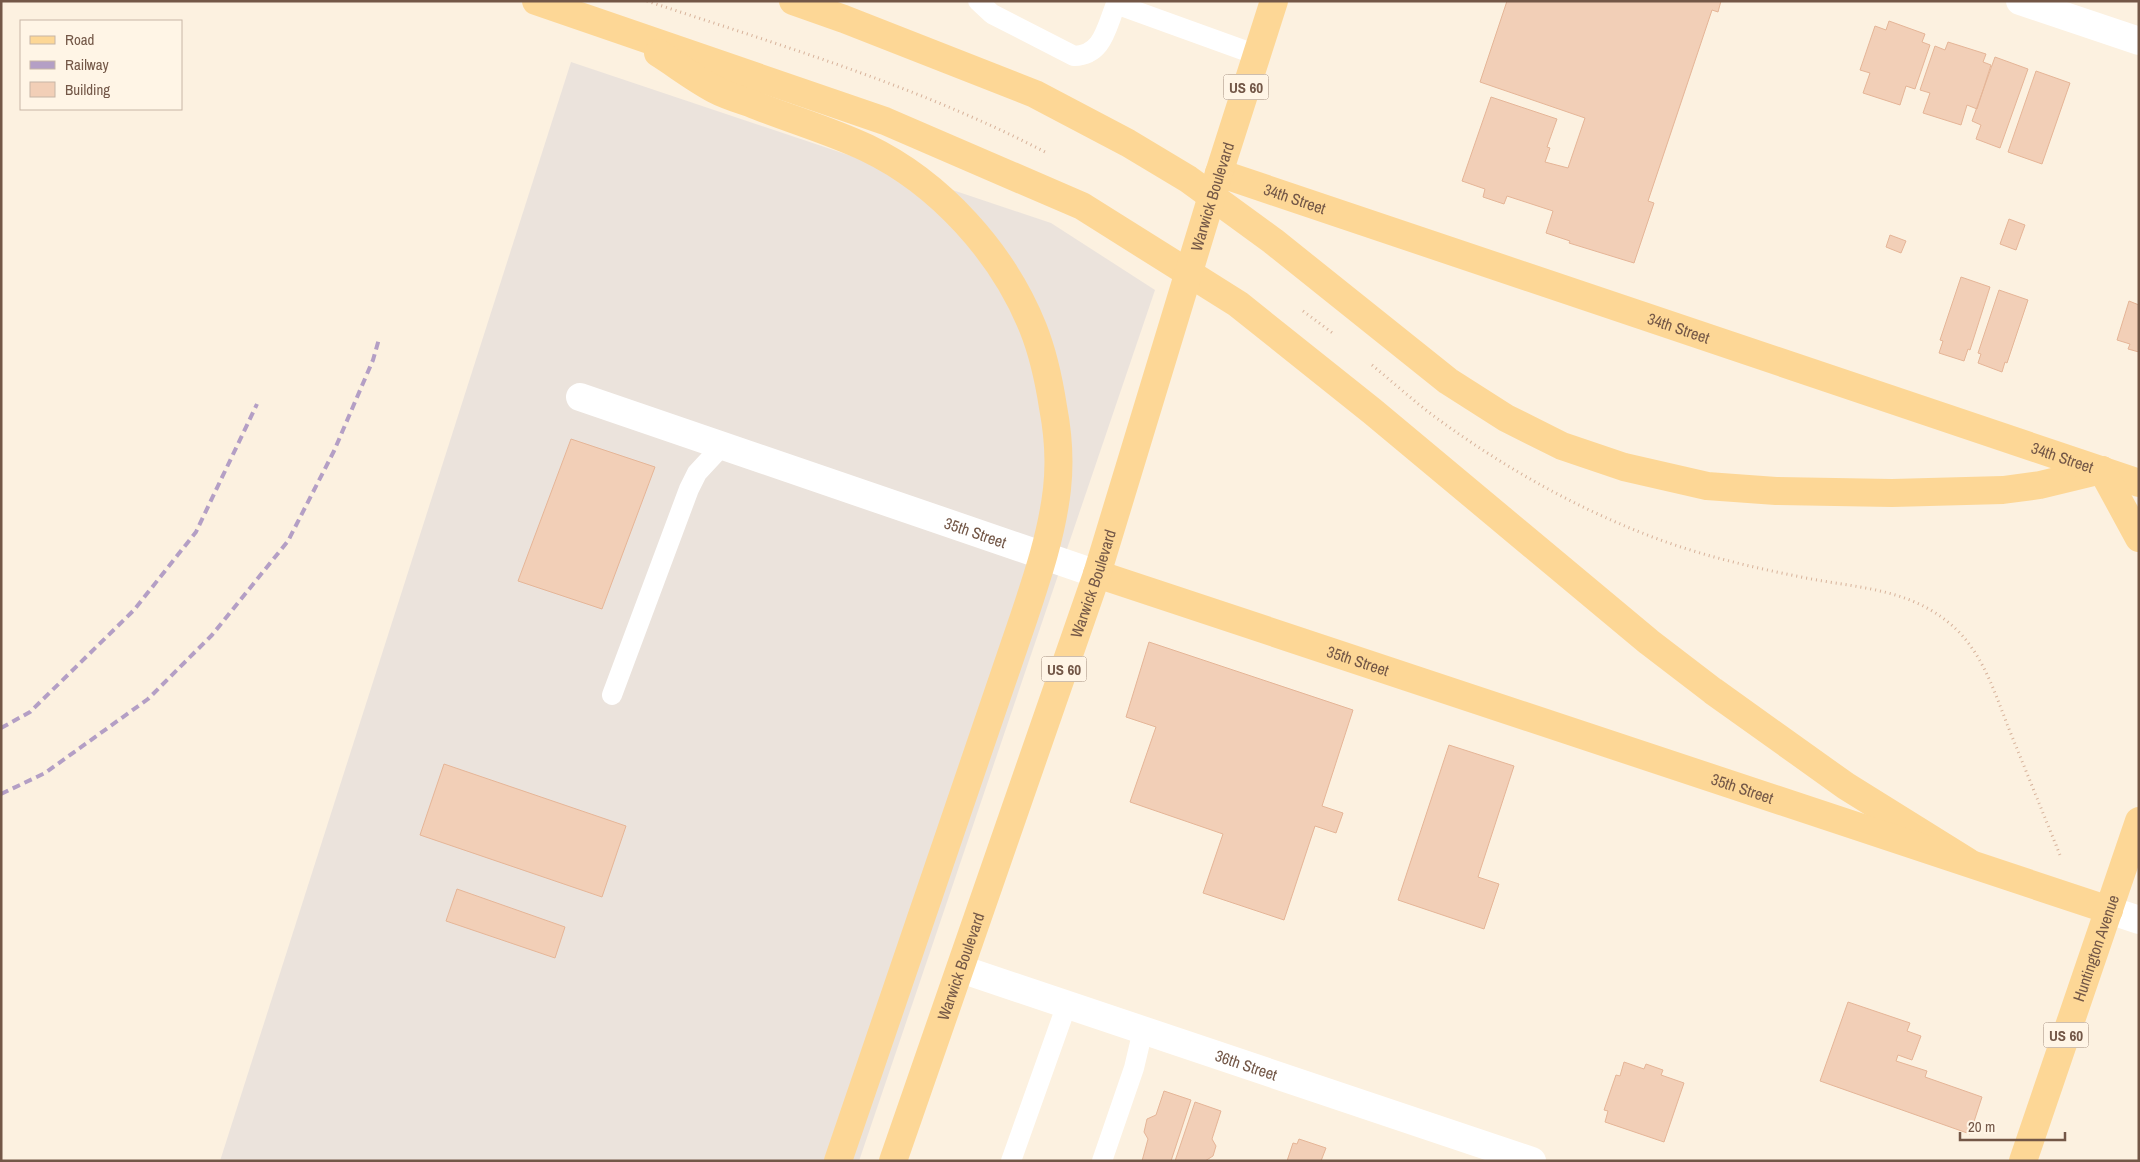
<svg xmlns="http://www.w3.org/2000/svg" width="2140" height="1162" font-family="'Archivo Narrow',sans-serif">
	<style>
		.industrial { fill: #ebe3dc }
		.building { fill: #f2cfb7; stroke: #e5b597 }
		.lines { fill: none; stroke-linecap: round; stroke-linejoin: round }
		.path { stroke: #d7b29a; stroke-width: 3; stroke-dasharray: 1 4; stroke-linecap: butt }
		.lane { stroke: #fff; stroke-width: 20 }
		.street { stroke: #fff; stroke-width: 28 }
		.secondary { stroke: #fff; stroke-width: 28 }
		.primary { stroke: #fdd796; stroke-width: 28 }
		.rail { stroke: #b49fc5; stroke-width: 4; stroke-dasharray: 8 5; stroke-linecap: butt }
		.labels { text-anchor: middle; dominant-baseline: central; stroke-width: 4; stroke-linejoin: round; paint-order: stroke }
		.shield { fill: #fff5e6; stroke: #9d8677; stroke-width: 1 }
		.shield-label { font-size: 15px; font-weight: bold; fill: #735747 }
		.street-label { font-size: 16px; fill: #735747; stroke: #fff5e6 }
	</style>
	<rect width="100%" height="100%" fill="#fcf1e0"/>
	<path class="industrial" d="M571 62 1051 223 1155 290 859 1161H220Z"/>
	<path class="building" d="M1507 1H1721L1718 12 1712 10 1648 201 1654 203 1634 263 1569 243 1570 241 1546 233 1553 211 1507 196 1504 204 1483 197 1485 189 1462 181 1491 97 1557 119 1547 147 1550 148 1545 162 1568 168 1585 118 1480 82Z
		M1889 21 1925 34 1922 42 1930 45 1915 89 1906 86 1900 105 1863 93 1870 73 1860 70 1875 26 1886 30Z
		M1948 42 1986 54 1983 62 1991 65 1977 109 1967 105 1961 125 1923 113 1930 93 1920 90 1935 46 1945 50Z
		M1995 57 2028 69 2000 148 1976 139 1981 125 1972 121Z
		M2036 71 2070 83 2042 164 2008 152Z
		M2009 219 2025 225 2016 250 2000 244Z
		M1890 235 1906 241 1901 253 1886 247Z
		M1961 277 1990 287 1970 350 1968 349 1964 361 1939 353 1943 341 1940 340Z
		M1999 290 2028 300 2007 363 2005 362 2002 372 1978 363 1981 354 1978 353Z
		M2129 301 2139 305V352L2128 349 2130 344 2117 340Z
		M571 439 655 467 602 609 518 581Z
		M1149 642 1353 710 1322 806 1343 813 1336 833 1315 826 1284 920 1203 893 1223 834 1130 802 1156 727 1126 717Z
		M1449 745 1514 766 1478 877 1499 884 1484 929 1398 900Z
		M444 764 626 826 602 897 420 835Z
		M457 889 565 927 555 958 446 921Z
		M1848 1002 1910 1023 1907 1031 1921 1036 1912 1060 1898 1055 1896 1061 1927 1071 1925 1077 1982 1097 1970 1134 1820 1081Z
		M1624 1062 1644 1069 1646 1064 1663 1070 1661 1075 1684 1083 1664 1142 1605 1122 1608 1111 1604 1110 1616 1075 1620 1076Z
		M1164 1091 1191 1100 1171 1161H1142L1148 1139 1144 1132 1147 1119 1156 1115Z
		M1195 1102 1221 1111 1212 1139 1216 1146 1213 1156 1205 1161H1175Z
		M1299 1139 1326 1148 1321 1161H1287L1293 1143 1297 1144Z"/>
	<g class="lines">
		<path class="path" d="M647 1C782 46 921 87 1047 153
			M1303 311 1334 334
			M1372 365C1395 384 1418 405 1442 422 1511 472 1589 515 1669 543 1712 558 1756 568 1801 577 1859 589 1915 587 1960 633 1985 660 1996 696 2009 729 2026 771 2043 813 2060 855"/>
		<path class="lane" d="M978 1 992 14 1074 56C1103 55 1106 28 1116 4
			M1117 1 1116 4 1257 55
			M612 695 689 489 697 473 722 446
			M1011 1161 1067 1004
			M1102 1161 1134 1068 1143 1030"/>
		<g class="street">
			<path d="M2020 1 2139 41"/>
			<path id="s1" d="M580 397 1097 574"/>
			<path id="s2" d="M961 969 1532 1161"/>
		</g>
		<path class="secondary" d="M2109 910 2139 920"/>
		<g class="primary">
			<path d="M536 1 885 121 1082 206 1238 304 1372 411 1649 642 1713 691 1846 786 1968 862"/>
			<path d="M793 1 844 19 1035 94 1128 143 1188 179 1273 241 1448 381 1506 418 1562 446 1624 467 1707 486 1776 491 1892 493 2003 490 2040 485 2102 470"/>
			<path d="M658 53C677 65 695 79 714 89 725 95 738 99 750 103 789 119 829 130 867 148 940 183 1003 253 1033 328 1043 353 1049 381 1053 407 1058 433 1060 462 1057 489 1052 533 1038 575 1024 617L838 1161"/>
			<path id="s3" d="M1219 173 2139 483"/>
			<path d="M2102 470 2139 538"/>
			<path id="s4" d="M1097 574 2109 910"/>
			<path id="s5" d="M893 1161 1097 574 1219 173 1274 1"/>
			<path id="s6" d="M2023 1161 2139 821"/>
		</g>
		<path class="rail" d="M1 728 30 712 134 610 196 532 257 404
			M1 794 45 773 148 699 212 635 288 541 334 451 373 360 379 339"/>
	</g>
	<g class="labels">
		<g class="shield">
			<rect x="1223.5" y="74.5" width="45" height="25" rx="4"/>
			<rect x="1041.5" y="656.5" width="45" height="25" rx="4"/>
			<rect x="2043.5" y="1022.5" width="45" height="25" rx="4"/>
		</g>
		<g class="shield-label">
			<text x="1246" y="87">US 60</text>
			<text x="1064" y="669">US 60</text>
			<text x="2066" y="1035">US 60</text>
		</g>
		<g class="street-label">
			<text stroke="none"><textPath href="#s5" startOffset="1016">Warwick Boulevard</textPath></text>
			<text stroke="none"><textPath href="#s3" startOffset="80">34th Street</textPath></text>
			<text stroke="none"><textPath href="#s3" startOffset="485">34th Street</textPath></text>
			<text stroke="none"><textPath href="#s3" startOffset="890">34th Street</textPath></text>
			<text stroke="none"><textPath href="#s1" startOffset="418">35th Street</textPath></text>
			<text stroke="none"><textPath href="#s5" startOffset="611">Warwick Boulevard</textPath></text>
			<text stroke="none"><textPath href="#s4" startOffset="275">35th Street</textPath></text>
			<text stroke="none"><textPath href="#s4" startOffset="680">35th Street</textPath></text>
			<text stroke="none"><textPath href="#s6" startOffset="225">Huntington Avenue</textPath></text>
			<text stroke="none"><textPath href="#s5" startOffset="206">Warwick Boulevard</textPath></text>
			<text stroke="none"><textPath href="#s2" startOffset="301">36th Street</textPath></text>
		</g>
	</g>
	<rect width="2140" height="1162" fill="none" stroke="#735747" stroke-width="5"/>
	<rect x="20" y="20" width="162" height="90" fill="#fff5e6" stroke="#c7b6a6"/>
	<rect x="30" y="36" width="25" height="8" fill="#fdd796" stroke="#c7b6a6"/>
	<text x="65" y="45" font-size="15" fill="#735747">Road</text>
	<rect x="30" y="61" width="25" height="8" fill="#b49fc5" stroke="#c7b6a6"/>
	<text x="65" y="70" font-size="15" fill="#735747">Railway</text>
	<rect x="30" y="82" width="25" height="15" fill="#f2cfb7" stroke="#c7b6a6"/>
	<text x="65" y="95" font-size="15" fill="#735747">Building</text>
	<path d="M1960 1132v8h105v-8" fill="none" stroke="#735747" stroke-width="2.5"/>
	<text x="1968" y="1132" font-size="15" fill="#735747" stroke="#fff5e6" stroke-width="4" paint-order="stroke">20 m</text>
</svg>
